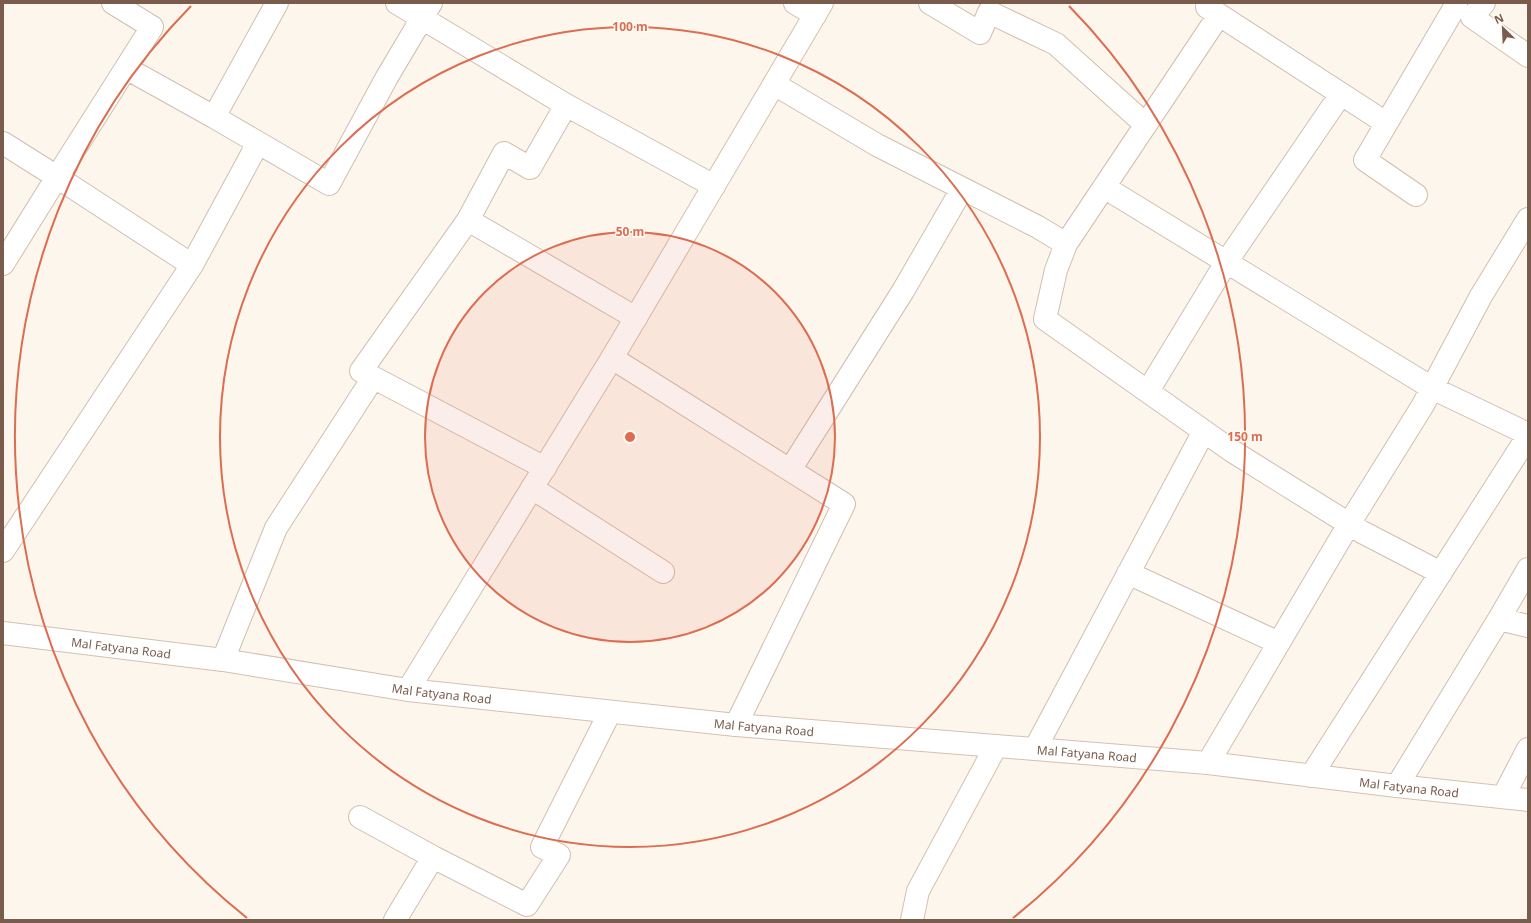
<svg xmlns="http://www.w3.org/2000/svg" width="1531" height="923" font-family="'Noto Sans',sans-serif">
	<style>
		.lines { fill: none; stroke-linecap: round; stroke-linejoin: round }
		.street-casing { stroke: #d1beb0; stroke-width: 24 }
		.secondary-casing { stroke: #d6c0b0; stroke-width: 24 }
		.street { stroke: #fff; stroke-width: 22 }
		.secondary { stroke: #fff; stroke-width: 22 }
		.ring { fill: none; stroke: #dc6d51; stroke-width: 2 }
		.labels { text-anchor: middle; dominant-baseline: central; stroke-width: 3; stroke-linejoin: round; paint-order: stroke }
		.street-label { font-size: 12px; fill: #7a5c4d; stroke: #fffaf3 }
		.centre { fill: #dc6d51; stroke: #fffaf3; stroke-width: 2 }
		.ring-label { font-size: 12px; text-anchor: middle; font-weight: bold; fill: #dc6d51; stroke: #fffaf3; stroke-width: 3; stroke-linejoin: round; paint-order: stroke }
	</style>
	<rect width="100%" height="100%" fill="#fdf6ec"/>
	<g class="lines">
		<g class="street-casing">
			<path id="street" d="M277 3 214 117 329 184 387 77 431 3
				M397 3 566 105 714 186
				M795 3 815 15
				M930 3 980 33 989 12 1056 44 1146 125
				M1210 3 1207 7 1386 123
				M1484 3 1472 17 1528 56
				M126 68 214 117
				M774 84 877 145 1038 227 1066 244 1056 270 1045 319 1232 451 1362 532 1441 573
				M3 143 57 177 3 264
				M1104 187 1432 388 1528 434
				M1416 195 1365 160 1456 5
				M468 220 504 153 530 168 566 105
				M1066 244 1219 15
				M192 265 258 143
				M612 358 844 504 736 725
				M1148 391 1227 261 1341 94
				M545 468 361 371 468 220 636 318
				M790 470 903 291 962 189
				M532 488 663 572
				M3 551 192 265 57 177 152 27 113 3
				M1128 573 1279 643
				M1499 619 1528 626
				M223 660 276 528 373 378
				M1035 749 1204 431
				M1208 763 1349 524 1423 405 1481 296 1528 219
				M1311 776 1528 436
				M1397 786 1499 619 1528 569
				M1503 797 1528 749
				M360 817 433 857 527 905 559 855 542 847 610 712
				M395 920 433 857"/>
		</g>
		<g class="secondary-casing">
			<g id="secondary">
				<path id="s1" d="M3 633 223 660 408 690 736 725 1208 763 1397 786 1528 800"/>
				<path d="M408 690 612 358 822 3"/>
				<path d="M912 920 918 891 996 746"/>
			</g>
		</g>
		<use href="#street" class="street"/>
		<use href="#secondary" class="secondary"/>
	</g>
	<circle cx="630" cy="437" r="205" fill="#dc6d51" fill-opacity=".12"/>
	<g class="ring">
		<circle cx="630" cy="437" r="205"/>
		<circle cx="630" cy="437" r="410"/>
		<path d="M247 918A615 615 0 0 1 191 6M1069 6A615 615 0 0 1 1013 918"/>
	</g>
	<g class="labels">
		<g class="street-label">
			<text stroke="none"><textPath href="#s1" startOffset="119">Mal Fatyana Road</textPath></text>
			<text stroke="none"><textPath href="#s1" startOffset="443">Mal Fatyana Road</textPath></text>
			<text stroke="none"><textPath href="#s1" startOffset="767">Mal Fatyana Road</textPath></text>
			<text stroke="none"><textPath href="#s1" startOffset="1091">Mal Fatyana Road</textPath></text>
			<text stroke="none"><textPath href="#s1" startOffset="1415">Mal Fatyana Road</textPath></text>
		</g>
	</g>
	<circle cx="630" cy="437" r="6" class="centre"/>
	<g class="ring-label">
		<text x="630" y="31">100 m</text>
		<text x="630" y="236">50 m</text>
		<text x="1245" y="441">150 m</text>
	</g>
	<rect width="1531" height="923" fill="none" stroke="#7a5c4d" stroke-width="8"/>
	<g transform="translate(1503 28) rotate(336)" stroke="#fffaf3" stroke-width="3" paint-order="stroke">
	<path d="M0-3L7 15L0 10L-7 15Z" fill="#7a5c4d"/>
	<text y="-6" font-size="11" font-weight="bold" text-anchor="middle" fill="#7a5c4d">N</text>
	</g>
</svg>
